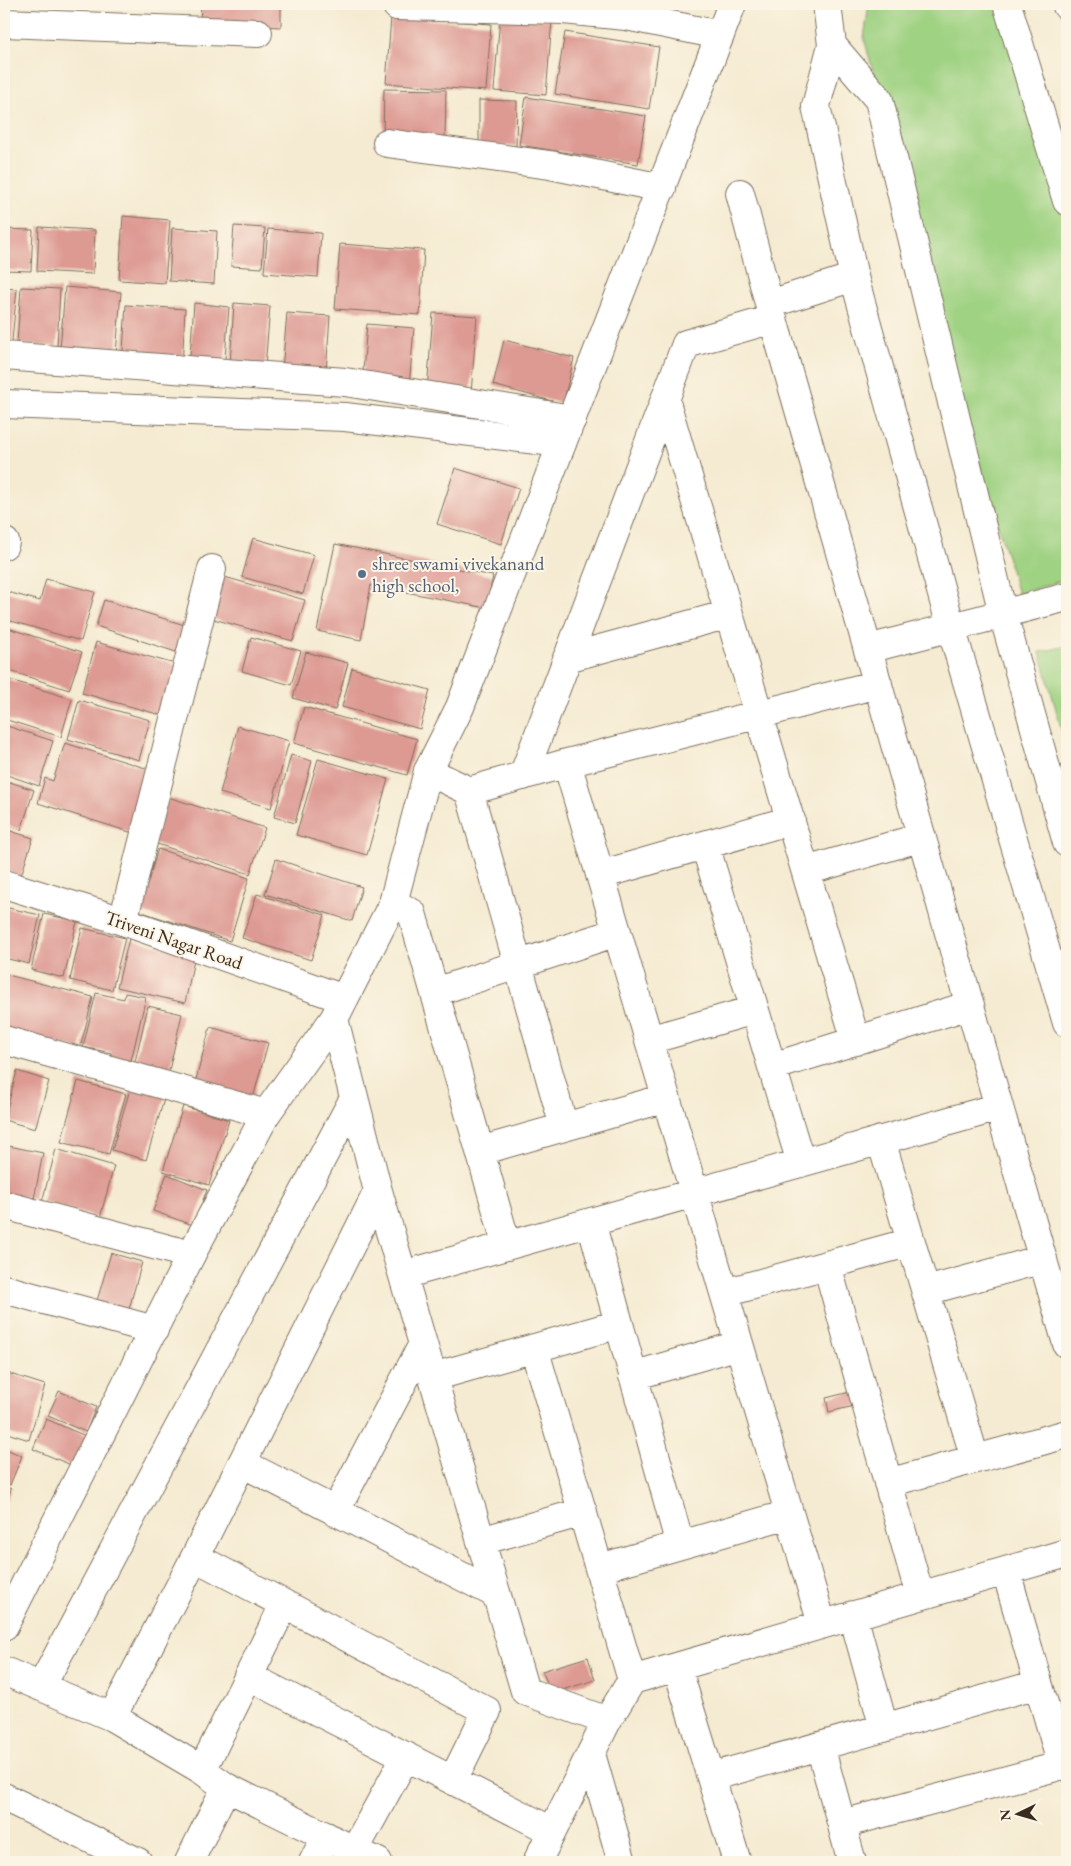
<svg xmlns="http://www.w3.org/2000/svg" width="1071" height="1866" font-family="'EB Garamond',serif">
	<style>
		.green { fill: #9fd282; stroke: #6d7e50 }
		.building { fill: #dd9a93 }
		.lines { fill: none; stroke-linecap: round; stroke-linejoin: round }
		.minor-casing { stroke: #7c6e5d; stroke-width: 30 }
		.tertiary-casing { stroke: #7c6e5d; stroke-width: 30 }
		.primary-casing { stroke: #7c6e5d; stroke-width: 30 }
		.minor { stroke: #fff; stroke-width: 28 }
		.tertiary { stroke: #fff; stroke-width: 28 }
		.primary { stroke: #fff; stroke-width: 28 }
		.service-dot { fill: #5c6f8a; stroke: #fcf5e5; stroke-width: 2 }
		.labels { text-anchor: middle; dominant-baseline: central; stroke-width: 4; stroke-linejoin: round; paint-order: stroke }
		.service-label { font-size: 19px; fill: #4e5e75; stroke: #fcf5e5; text-anchor: start }
		.street-label { font-size: 19px; fill: #3b2a1e; stroke: #fcf5e5 }
	</style>
	<rect width="100%" height="100%" fill="#fcf5e5"/>
	<filter id="ink" filterUnits="userSpaceOnUse"><feTurbulence type="fractalNoise" baseFrequency=".02" numOctaves="2"/><feDisplacementMap in="SourceGraphic" scale="10" xChannelSelector="R" yChannelSelector="G"/><feConvolveMatrix kernelMatrix="1 2 1 2 8 2 1 2 1" color-interpolation-filters="sRGB"/></filter>
	<filter id="wash" filterUnits="userSpaceOnUse"><feTurbulence type="fractalNoise" baseFrequency=".0096" numOctaves="4" result="noise"/><feDisplacementMap in="SourceGraphic" scale="20" xChannelSelector="R" yChannelSelector="G"/><feGaussianBlur stdDeviation="1.12" result="paint"/><feColorMatrix in="noise" values="0 0 0 0 0 0 0 0 0 0 0 0 0 0 0 0 0 1.4 0 .05"/><feComposite in="paint" operator="in"/></filter>
	<g filter="url(#wash)">
		<rect width="100%" height="100%" fill="#f5ebd2"/>
		<path class="green" d="M869 4H1008L1067 222V579L1018 594 961 399 864 38Z
			M1067 646V749L1040 652Z"/>
		<g id="blocks">
			<path class="building" d="M201 4H281V27L200 23Z
				M623 4H670L669 14Z
				M500 16 552 20 546 95 494 91Z
				M391 17 491 24 486 91 386 83Z
				M565 32 659 47 649 109 555 94Z
				M384 89 446 90 445 139 383 138Z
				M526 97 646 116 638 164 519 145Z
				M479 100 517 101 516 146 479 145Z
				M123 216 170 220 165 283 119 280Z
				M234 226 265 228 262 268 231 266Z
				M39 227 95 230 93 274 37 271Z
				M172 228 217 231 214 284 169 281Z
				M4 229 33 230 31 271 4 270Z
				M268 229 321 233 318 277 264 273Z
				M340 244 424 250 420 315 335 309Z
				M21 287 60 289 57 347 17 344Z
				M65 287 121 292 116 354 60 350Z
				M4 288 17 289 11 351 4 350Z
				M194 303 229 307 224 372 189 370Z
				M234 303 270 306 265 368 230 365Z
				M126 305 185 309 182 369 122 365Z
				M287 313 330 316 326 373 282 370Z
				M433 313 477 316 471 394 427 391Z
				M367 324 414 328 409 388 362 384Z
				M504 340 574 358 563 404 493 385Z
				M455 468 519 488 501 544 437 524Z
				M253 538 314 555 303 594 242 577Z
				M335 544 493 576 486 608 371 585 361 640 317 631Z
				M221 576 305 600 293 641 210 618Z
				M46 579 95 592 81 641 4 619V591L40 601Z
				M104 600 191 627 182 654 96 626Z
				M5 627 82 652 69 690 4 669Z
				M251 637 301 651 291 685 242 671Z
				M96 642 182 666 168 717 82 693Z
				M306 652 348 663 335 710 293 698Z
				M352 668 430 690 420 729 342 707Z
				M4 678 72 699 61 737 4 719Z
				M79 700 150 720 139 760 68 739Z
				M304 707 417 739 407 775 294 743Z
				M4 725 53 741 39 786 4 774Z
				M238 726 289 741 271 808 220 793Z
				M65 743 155 771 136 834 38 803 45 778 53 781Z
				M291 755 312 761 295 823 274 817Z
				M318 759 388 779 367 855 296 835Z
				M4 780 34 790 21 830 4 824Z
				M168 797 265 828 250 874 154 843Z
				M4 829 33 838 20 879 4 874Z
				M158 849 249 878 230 941 139 911Z
				M276 859 362 887 352 921 265 894Z
				M257 894 325 915 311 960 242 938Z
				M4 907 40 915 29 964 4 958Z
				M44 914 77 921 64 978 31 970Z
				M82 928 125 938 112 990 70 980Z
				M129 939 195 955 185 1003 117 987Z
				M4 974 93 997 80 1049 4 1030Z
				M96 993 124 999 125 993 146 997 130 1065 110 1060 111 1053 83 1047Z
				M148 1006 182 1014 168 1075 133 1070Z
				M210 1027 268 1043 253 1098 195 1083Z
				M4 1062 9 1064 4 1079Z
				M17 1071 49 1081 35 1129 4 1120Z
				M78 1081 126 1094 109 1154 61 1142Z
				M131 1086 165 1096 146 1160 112 1150Z
				M183 1106 229 1120 209 1185 163 1171Z
				M4 1145 43 1153 34 1199 4 1194Z
				M56 1149 114 1166 100 1218 42 1202Z
				M167 1174 207 1190 193 1225 153 1211Z
				M111 1253 142 1262 126 1320 94 1311Z
				M4 1372 45 1385 29 1440 4 1432Z
				M858 1390 863 1404 829 1412 826 1398Z
				M59 1391 96 1407 86 1432 48 1416Z
				M46 1419 90 1438 78 1468 33 1449Z
				M4 1448 22 1456 10 1485 4 1482Z
				M4 1486 11 1489 4 1505Z
				M588 1657 595 1680 552 1693 542 1671Z"/>
		</g>
	</g>
	<g filter="url(#ink)">
		<use href="#blocks" fill-opacity="0" stroke="#7c6e5d" stroke-width="1"/>
		<g class="lines">
			<g class="minor-casing">
				<path id="minor" d="M397 6 563 10 626 16 720 35
					M4 23 258 33
					M387 143 550 165 662 188
					M740 193 773 319 1067 1344
					M770 304 854 277
					M4 356 345 382 572 419
					M665 399 856 1041
					M4 404 345 417 562 443
					M4 545 5 542
					M868 649 1067 597
					M567 658 729 614
					M567 763 822 1624
					M428 771 469 791 567 763 878 684
					M523 776 686 344 773 319
					M469 791 564 1127
					M705 845 801 1163
					M806 871 922 837
					M600 875 791 820
					M393 903 412 913 507 1246
					M123 921 212 569
					M435 992 617 932
					M334 1019 378 1191 525 1691 607 1721
					M4 1040 266 1114
					M649 1040 754 1010
					M772 1067 970 1005
					M881 1140 975 1459
					M480 1151 666 1098
					M4 1205 191 1255
					M591 1222 680 1545
					M827 1265 920 1596
					M403 1275 999 1107
					M4 1289 154 1330
					M926 1291 1043 1259
					M724 1293 911 1242
					M534 1348 632 1680
					M633 1376 739 1345
					M433 1377 619 1324
					M242 1463 496 1594
					M888 1483 1067 1434
					M335 1512 423 1344
					M481 1541 583 1512
					M195 1557 487 1711 453 1780
					M600 1568 789 1514
					M1006 1571 1062 1766
					M853 1615 884 1728
					M677 1667 737 1862
					M4 1671 112 1717 202 1770 226 1787 378 1862
					M248 1676 552 1831
					M41 1687 354 1098
					M112 1717 195 1557 378 1191
					M820 1746 852 1862
					M591 1754 622 1862
					M202 1770 284 1605
					M711 1777 1038 1684
					M4 1797 138 1862
					M842 1824 1067 1764
					M354 1851 406 1756
					M189 1862 226 1787
					M313 1862 326 1836
					M537 1862 607 1721 632 1680 1067 1553"/>
			</g>
			<g class="tertiary-casing">
				<path id="tertiary" d="M4 884 123 921 344 999
					M4 1626 191 1255 266 1114 334 1019 393 903 428 771 460 707 732 4"/>
			</g>
			<g class="primary-casing">
				<path id="primary" d="M827 4 832 45 879 100 1003 614 1067 843
					M1007 4 1067 201
					M1067 4V6
					M832 45 816 106 854 277 951 627 1067 1023"/>
			</g>
			<use href="#minor" class="minor"/>
			<use href="#tertiary" class="tertiary"/>
			<use href="#primary" class="primary"/>
		</g>
	</g>
	<circle class="service-dot" cx="362" cy="574" r="5"/>
	<g class="labels">
		<g class="service-label">
			<text x="372" y="563">shree swami vivekanand<tspan x="372" dy="22">high school,</tspan></text>
		</g>
		<g class="street-label">
			<text transform="translate(174 940) rotate(19)">Triveni Nagar Road</text>
		</g>
	</g>
	<rect width="1071" height="1866" fill="none" stroke="#fcf5e5" stroke-width="20"/>
	<g transform="translate(1018 1814) rotate(265)" stroke="#fcf5e5" stroke-width="4" paint-order="stroke">
	<path d="M0-4L9 19L0 12L-9 19Z" fill="#3b2a1e"/>
	<text y="-8" font-size="14" font-weight="bold" text-anchor="middle" fill="#3b2a1e">N</text>
	</g>
</svg>
